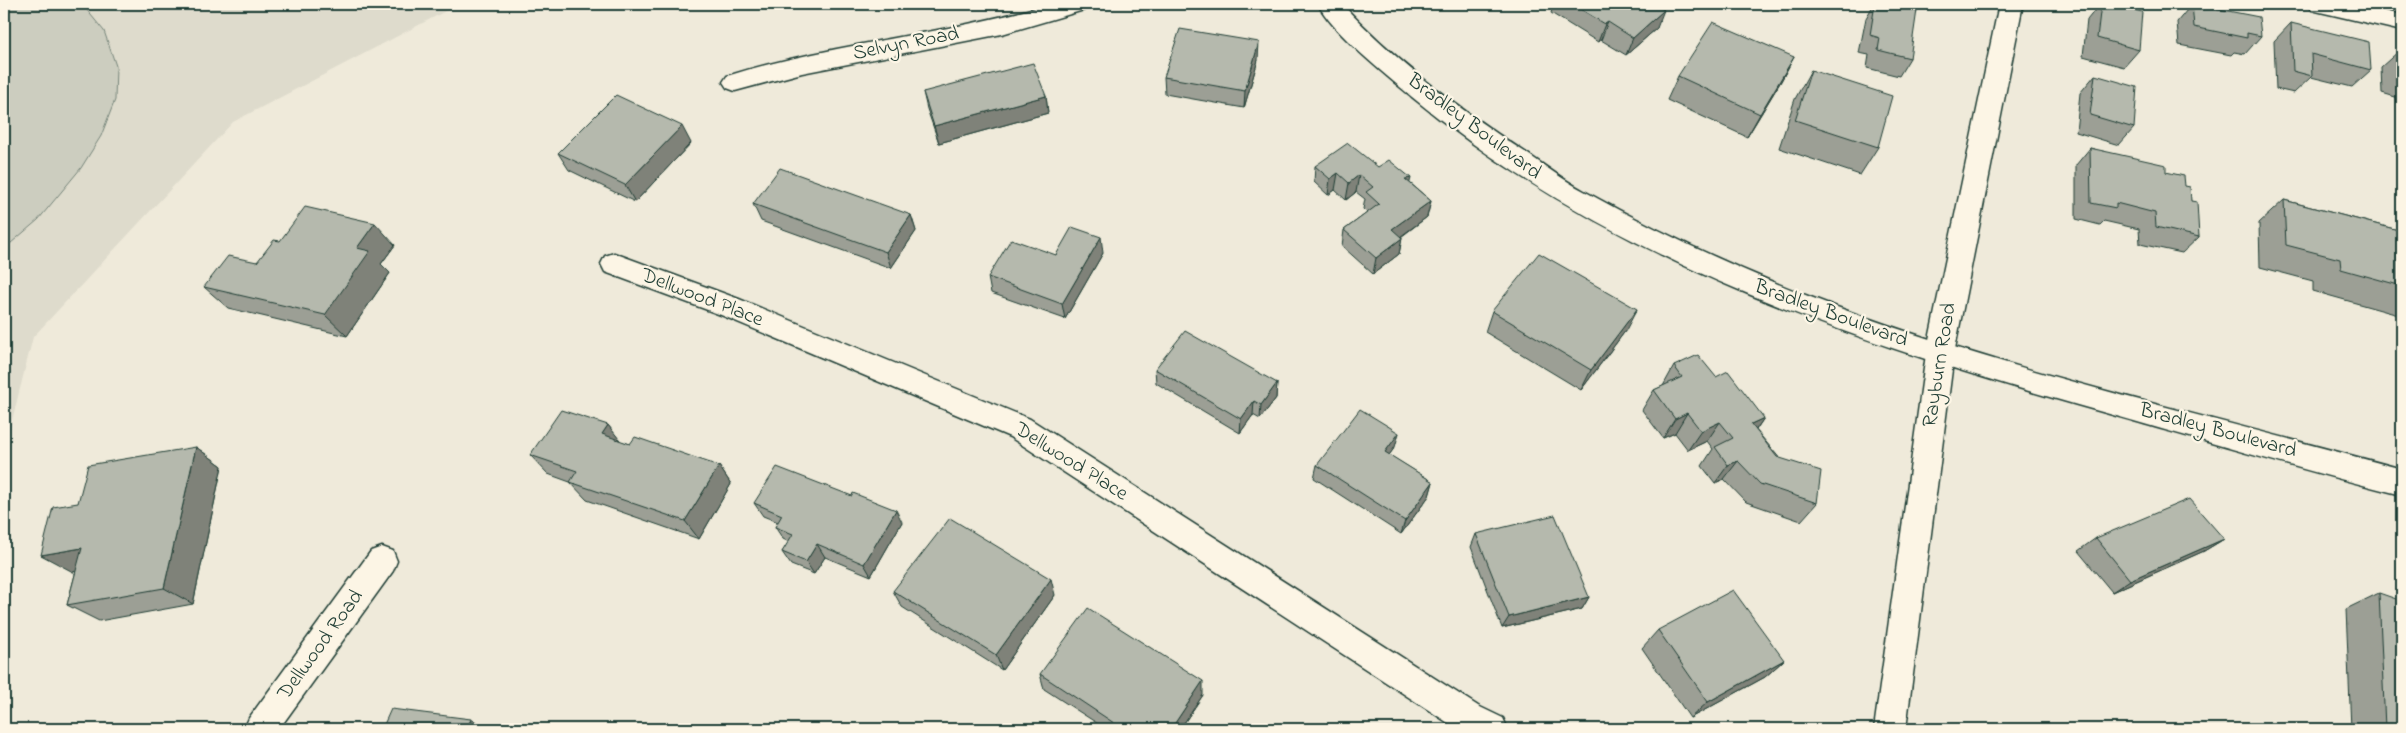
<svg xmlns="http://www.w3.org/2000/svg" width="2406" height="733" font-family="'Indie Flower',sans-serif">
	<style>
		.built { fill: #dedbcc }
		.green { fill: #cccdbf; stroke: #76857a }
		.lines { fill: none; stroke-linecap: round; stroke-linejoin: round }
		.minor-casing { stroke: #1f3d34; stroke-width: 3 }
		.major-casing { stroke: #1f3d34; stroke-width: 3 }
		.minor { fill: #fcf5e5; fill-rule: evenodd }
		.major { fill: #fcf5e5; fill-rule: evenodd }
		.wall { fill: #9c9f95; stroke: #1f3d34 }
		.shaded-wall { fill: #7f8279; stroke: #1f3d34 }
		.building { fill: #b5b9ad; stroke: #1f3d34 }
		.labels { text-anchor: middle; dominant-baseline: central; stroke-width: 4.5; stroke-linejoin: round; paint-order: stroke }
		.street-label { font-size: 21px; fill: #1f3d34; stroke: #fcf5e5 }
	</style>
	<rect width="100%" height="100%" fill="#efeada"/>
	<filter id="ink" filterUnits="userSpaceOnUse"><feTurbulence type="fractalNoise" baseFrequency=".02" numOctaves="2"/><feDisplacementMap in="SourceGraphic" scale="10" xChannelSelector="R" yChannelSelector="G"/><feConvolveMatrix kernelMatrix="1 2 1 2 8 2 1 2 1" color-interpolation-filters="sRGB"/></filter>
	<g filter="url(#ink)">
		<path class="built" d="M4 4H459L233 122 33 337 4 452Z"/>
		<path class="green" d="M4 4H75L86 9 104 31 116 66 115 100 101 136 81 168 38 220 4 249Z"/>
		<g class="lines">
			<g class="minor-casing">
				<path id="minor" d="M1049 4H1088L1084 10 1002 34 802 73 735 91 727 88 723 82 727 76C832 43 943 35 1049 4Z
					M1999 4H2023L1954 354 1906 729H1874L1926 354Z
					M2309 4H2355L2402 15V31L2320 12 2312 10Z
					M614 253 739 299 1030 419 1478 706 1503 718 1508 729 1456 728 1010 437 721 315 605 272 601 264 605 256Z
					M382 547 393 551 397 561 393 571 279 729H244L249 718 371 551Z"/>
			</g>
			<g class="major-casing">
				<path id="major" d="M1318 4H1342C1396 62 1459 109 1525 152 1544 165 1563 180 1584 191 1656 231 1731 266 1808 296 1998 370 2205 415 2402 469V495C2310 472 2218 445 2127 419 1874 349 1618 267 1412 97 1387 76 1332 32 1318 4Z"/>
			</g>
			<use href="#minor" class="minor"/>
			<use href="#major" class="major"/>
		</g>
		<path class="wall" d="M1554 4H1655L1657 28 1626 55 1601 40 1598 42 1551 13Z
			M1874 4H1893L1910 58 1899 76 1867 68 1869 55 1859 53 1866 18Z
			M2100 4H2109L2139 50 2124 67 2083 56 2087 20Z
			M2192 4 2261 36 2245 54 2234 52 2231 55 2179 45 2177 22Z
			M2291 23 2371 70 2352 87 2311 77 2294 93 2276 89 2274 41Z
			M2400 50H2402V99L2382 93 2381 67Z
			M1794 57 1781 81 1747 137 1667 100 1678 76Z
			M1258 60 1244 108 1165 94 1164 77Z
			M1811 70 1878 147 1860 175 1779 148 1795 99Z
			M2095 75 2134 128 2119 145 2076 132 2080 93Z
			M923 92 1046 96 1048 113 939 143 927 109Z
			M691 143 635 202 569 170 558 153Z
			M2090 148 2166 172 2185 186 2191 201 2199 237 2182 253 2140 244 2139 229 2104 221 2100 225 2076 219V165Z
			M1315 166 1378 167 1410 183 1431 201 1427 217 1401 237 1402 238 1399 254 1373 274 1342 246 1344 230 1367 213 1363 209 1365 199 1356 192 1346 200 1335 190 1328 195 1314 182Z
			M2284 200 2402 231V316L2313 291V281L2260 267 2259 223Z
			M753 204 911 215 916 231 891 268 761 221Z
			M280 241 395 245 381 264 390 273 347 336 228 308 204 287 257 262Z
			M1103 253 1065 319 991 293 988 277 1056 255Z
			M1492 311 1626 330 1581 390 1485 332Z
			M1674 366 1716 377 1764 418 1756 430 1817 503 1801 521 1746 502 1724 479 1715 483 1702 466 1713 449 1707 441 1688 450 1675 433 1663 438 1642 410 1654 390 1663 386Z
			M1155 369 1277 383 1276 398 1260 419 1253 415 1240 433 1156 383Z
			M608 425 620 441 630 444 719 466 731 484 699 539 587 500 570 482 548 474 530 455Z
			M196 447 222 466 193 604 99 621 67 605 76 571 73 572 78 503Z
			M1395 447 1389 455 1433 482 1429 496 1401 534 1314 478 1317 465Z
			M754 503 902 522 871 576 825 557 814 574 791 565 782 552 789 542 783 539 775 527 778 522 763 516Z
			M1476 534 1589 597 1582 609 1502 628 1471 547Z
			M2096 538 2224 539 2204 551 2112 592 2078 551Z
			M893 591 1055 595 1002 670 902 607Z
			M2379 593 2402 729H2351L2346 609Z
			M1658 630 1784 660 1765 677 1690 718 1642 648Z
			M1040 674 1203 695 1180 729H1106L1044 689Z"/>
		<path class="shaded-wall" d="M1664 10 1657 28 1626 55 1633 38Z
			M1608 22 1601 40 1598 42 1605 24Z
			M1259 42 1258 60 1244 108 1245 91Z
			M1794 57 1781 81 1747 137 1760 114Z
			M1046 96 1048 113 939 143 934 126Z
			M682 126 691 143 635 202 625 185Z
			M1338 173 1335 190 1328 195 1330 179Z
			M1359 175 1356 192 1346 200 1349 183Z
			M1411 178 1407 194 1405 179Z
			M1431 201 1427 217 1389 245 1392 229Z
			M911 215 916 231 891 268 886 252Z
			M375 223 395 245 381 264 390 273 347 336 325 315 357 248Z
			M1101 237 1103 253 1065 319 1062 304Z
			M1402 238 1399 254 1373 274 1376 258Z
			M1637 309 1626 330 1581 390 1591 370Z
			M1277 383 1276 398 1260 419 1261 405Z
			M1254 401 1253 415 1240 433 1241 419Z
			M1687 413 1675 433 1663 438 1675 419Z
			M1764 418 1750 438 1751 424Z
			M1720 422 1707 441 1688 450 1701 431Z
			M608 425 623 444 602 434Z
			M1399 433 1395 447 1381 466 1385 452Z
			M196 447 222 466 193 604 164 588Z
			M1738 461 1724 479 1715 483 1728 465Z
			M719 466 731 484 699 539 685 521Z
			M1433 482 1429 496 1401 534 1405 521Z
			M896 510 902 522 871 576 864 564Z
			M2224 539 2204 551 2112 592 2130 580Z
			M817 544 825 557 814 574 806 562Z
			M82 548 112 565 73 572 41 555Z
			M1051 579 1055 595 1002 670 996 655Z
			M1589 597 1582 609 1502 628 1509 617Z
			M1784 660 1765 677 1690 718 1708 702Z
			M1203 681V695L1180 729H1171Z
			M471 719 488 729H467Z"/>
		<path class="building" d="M1572 4H1655L1664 10 1633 38 1608 22 1605 24Z
			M1875 4H1893L1917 10 1910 58 1878 50 1880 38 1870 35Z
			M2101 4H2109L2142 12 2139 50 2097 38Z
			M2192 4 2259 17 2261 36 2247 33V38L2194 27Z
			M1713 22 1794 57 1760 114 1678 76Z
			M2291 23 2369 42 2371 70 2311 54 2312 76 2293 71Z
			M1180 29 1259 42 1245 91 1164 77Z
			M2400 50H2402V76H2401Z
			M1033 63 1046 96 934 126 923 92Z
			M1811 70 1892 96 1878 147 1795 120Z
			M2095 75 2137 87 2134 128 2090 115Z
			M616 95 682 126 625 185 558 153Z
			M1348 143 1378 167 1389 160 1411 178 1405 179 1431 201 1392 229 1402 238 1376 258 1344 230 1379 204 1366 192 1373 187 1359 175 1349 183 1338 173 1330 179 1315 166Z
			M2090 148 2166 165V172L2184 176 2185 186 2190 187 2191 201 2197 202 2199 237 2156 227 2155 213 2116 203V208L2091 203Z
			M780 168 911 215 886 252 753 204Z
			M2284 200 2402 231V286L2341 269 2340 259 2286 245Z
			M305 207 375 223 357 248 370 251 325 315 204 287 228 256 257 262 274 240 280 241Z
			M1072 227 1101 237 1062 304 988 277 1011 239 1056 255Z
			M1539 253 1637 309 1591 370 1492 311Z
			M1185 331 1277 383 1261 405 1254 401 1241 419 1155 369Z
			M1698 355 1716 377 1728 371 1764 418 1751 424 1777 457 1821 471 1817 503 1760 484 1738 461 1728 465 1715 447 1733 438 1720 422 1701 431 1687 413 1675 419 1654 390 1682 377 1674 366Z
			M1360 409 1399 433 1385 452 1433 482 1405 521 1317 465Z
			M561 410 608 425 602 434 630 444 635 437 719 466 685 521 570 482 577 471 530 455Z
			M196 447 164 588 67 605 82 548 41 555 53 507 78 503 88 465Z
			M777 467 852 496 853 493 896 510 864 564 817 544 806 562 782 552 793 534 775 527 782 515 754 503Z
			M2189 499 2224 539 2130 580 2096 538Z
			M1555 515 1589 597 1509 617 1476 534Z
			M950 518 1051 579 996 655 893 591Z
			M1733 590 1784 660 1708 702 1658 630Z
			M2379 593 2402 601V729H2391L2385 728Z
			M1088 608 1203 681 1171 729H1123L1040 674Z
			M391 709 471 719 467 729H382Z
			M1241 725 1250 729H1239Z"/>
	</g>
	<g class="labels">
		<g class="street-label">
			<text transform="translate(906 44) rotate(-11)">Selvyn Road</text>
			<text transform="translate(1474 127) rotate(37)">Bradley Boulevard</text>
			<text transform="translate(702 298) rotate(21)">Dellwood Place</text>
			<text transform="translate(1831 314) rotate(20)">Bradley Boulevard</text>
			<text transform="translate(1940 365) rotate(-81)">Rayburn Road</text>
			<text transform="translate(2218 431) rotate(15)">Bradley Boulevard</text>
			<text transform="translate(1071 462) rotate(32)">Dellwood Place</text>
			<text transform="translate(321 645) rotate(-54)">Dellwood Road</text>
		</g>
	</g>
	<rect width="2406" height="733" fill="none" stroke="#fcf5e5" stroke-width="20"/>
	<rect x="10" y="10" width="2386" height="713" fill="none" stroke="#1f3d34" stroke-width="2" filter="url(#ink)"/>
</svg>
